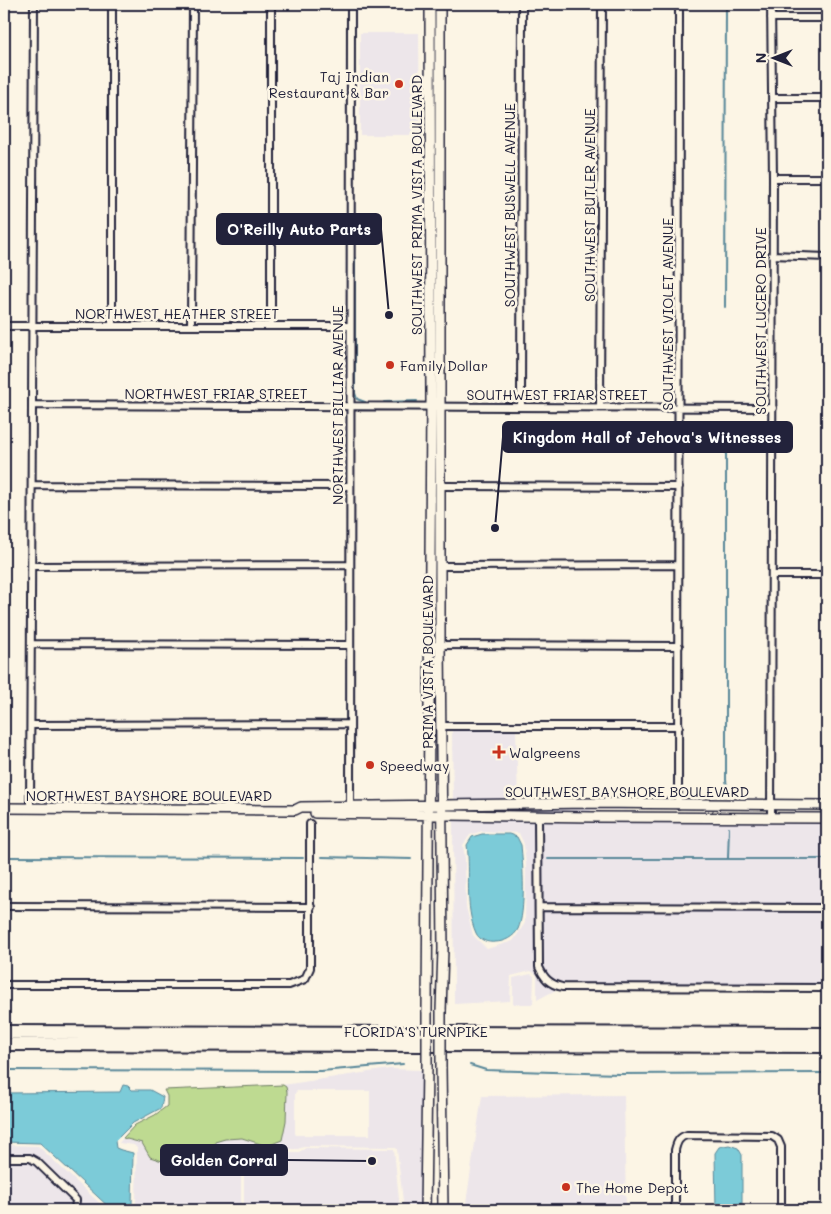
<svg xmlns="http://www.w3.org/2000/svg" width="831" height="1214" font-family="Mali,sans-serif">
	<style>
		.built { fill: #ede6ea; fill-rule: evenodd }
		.green { fill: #beda91; stroke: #707e66 }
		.water { fill: #7ccbd8; stroke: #588799 }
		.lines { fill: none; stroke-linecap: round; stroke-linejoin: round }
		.stream { stroke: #588799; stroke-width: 2 }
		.street-casing { stroke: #22223b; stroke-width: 10 }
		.secondary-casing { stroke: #22223b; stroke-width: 12 }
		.highway-casing { stroke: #22223b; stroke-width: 16 }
		.street { stroke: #fcf5e5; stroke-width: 6 }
		.secondary { stroke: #fcf5e5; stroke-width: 9 }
		.highway { stroke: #fcf5e5; stroke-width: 12 }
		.secondary-bridge-casing { stroke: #22223b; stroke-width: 12; stroke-linecap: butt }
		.secondary-bridge { stroke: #fcf5e5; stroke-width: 9 }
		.poi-dot { fill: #c8321e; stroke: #fcf5e5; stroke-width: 2 }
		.labels { text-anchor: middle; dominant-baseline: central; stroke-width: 5; stroke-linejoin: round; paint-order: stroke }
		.poi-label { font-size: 14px; fill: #22223b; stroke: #fcf5e5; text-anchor: start }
		.street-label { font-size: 14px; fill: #22223b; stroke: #fcf5e5 }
		.leader { fill: none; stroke: #22223b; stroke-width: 2 }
		.callout-dot { fill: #22223b; stroke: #fcf5e5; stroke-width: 2 }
		.callout { fill: #22223b; stroke: #22223b; stroke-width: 2 }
		.callout-label { font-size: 15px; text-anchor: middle; font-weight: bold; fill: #fff }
	</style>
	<rect width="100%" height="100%" fill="#fcf5e5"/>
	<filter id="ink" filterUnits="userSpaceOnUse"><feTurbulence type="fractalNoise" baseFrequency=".02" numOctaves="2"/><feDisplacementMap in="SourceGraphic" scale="10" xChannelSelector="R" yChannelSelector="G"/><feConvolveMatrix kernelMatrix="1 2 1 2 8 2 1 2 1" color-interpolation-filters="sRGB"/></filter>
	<g filter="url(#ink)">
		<path class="built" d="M360 33H419L420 135H360Z
			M452 729H516L518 802H453Z
			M630 807 627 810H592L584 814 453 813V808Z
			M453 819 827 821V984L565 985 537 1000V975L531 971 511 976 510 1001 454 1004ZM482 831 519 833 524 844 526 865 525 923 513 941 487 949 473 935 466 907 465 859 463 845 470 835Z
			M531 974 534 976 533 1004H513V978Z
			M389 1069 423 1070 421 1210H404L397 1149 394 1147 306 1146 298 1149 244 1150 241 1153V1206L177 1205 174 1207V1210H162L143 1209 138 1207 136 1204 137 1148 134 1145 119 1143 123 1138 142 1143 146 1149 162 1161 173 1158H185L192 1163 215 1142 225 1139 242 1138 256 1143 286 1121 287 1092 286 1087 283 1085ZM297 1091H370V1135H296L295 1133V1093Z
			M624 1095 626 1210H465L482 1096Z
			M4 1145 38 1146 107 1210H4Z
			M306 1148 394 1149 400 1210H177V1208L244 1209V1153L299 1152Z"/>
		<path class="green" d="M283 1085 286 1087 287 1092 286 1121 282 1140 267 1146 242 1138 225 1139 215 1142C213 1154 208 1160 197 1164L185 1158H173L162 1161 150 1157 142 1143 123 1138 135 1125 155 1115 167 1106V1096L164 1090Z"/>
		<path class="water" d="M482 834H509L517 837 521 845C523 864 526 912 518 929 514 937 504 942 495 942 488 943 479 940 476 933 464 906 471 873 467 845L472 837Z
			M123 1085 128 1086 132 1090H150L163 1097 161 1108 133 1123 115 1141 116 1148 121 1150 133 1153 132 1204 135 1209 138 1210H112L40 1143 4 1142V1093L120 1092Z
			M729 1145 738 1148 742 1155V1210H716L715 1153 719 1147Z"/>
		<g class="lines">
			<path class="stream" d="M355 258V393L357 399 365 402
				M725 307 726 4
				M384 402 417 401
				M726 429V780L728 795
				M4 857 303 858
				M322 857 411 859
				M728 858 729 828
				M548 859H827
				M470 1065 486 1070 619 1074 827 1073
				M4 1070 321 1071 403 1064"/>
			<g class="street-casing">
				<path id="street" d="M112 4V326
					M271 4V326
					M771 18H827
					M773 98H827
					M773 178H827
					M772 255 827 257
					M4 326H350
					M191 326 193 4
					M32 405 773 408
					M521 406 522 4
					M600 406 602 4
					M32 485 350 486
					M441 486 679 487
					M32 566 349 565
					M440 566 678 565
					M772 575H827
					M31 644 350 645
					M430 645 679 646
					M31 725 349 724
					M441 726H679
					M678 805 679 4
					M350 806 351 4
					M30 808 34 4
					M538 817 539 967C544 978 549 984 562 987L827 988
					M771 818 773 178 771 4
					M4 906 311 907
					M539 907 827 908
					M4 985H289L305 979 310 968V824
					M4 1158H30L37 1162 76 1200 75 1210
					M675 1210V1150C677 1142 679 1137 687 1135L772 1136 778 1140 781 1147V1210"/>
			</g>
			<g class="secondary-casing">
				<path id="secondary" d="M440 4V645L443 949 441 1011
					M4 808 295 810 301 807 588 803 827 805
					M315 813 593 817 827 818
					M427 1012 431 406 430 4
					M441 1067 443 1210
					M425 1210 427 1067"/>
			</g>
			<g class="highway-casing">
				<path id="highway" d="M4 1032 827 1034
					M4 1044 827 1046"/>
			</g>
			<use href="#street" class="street"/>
			<use href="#secondary" class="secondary"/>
			<use href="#highway" class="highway"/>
			<g class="secondary-bridge-casing">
				<path id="secondary-bridge" d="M427 1067V1012
					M441 1067V1011"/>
			</g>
			<use href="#secondary-bridge" class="secondary-bridge"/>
		</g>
	</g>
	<g class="poi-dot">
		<circle cx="399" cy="84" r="5"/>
		<circle cx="390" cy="365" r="5"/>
		<path d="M496.5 744.5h5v5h5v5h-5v5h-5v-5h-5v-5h5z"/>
		<circle cx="370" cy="765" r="5"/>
		<circle cx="566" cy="1187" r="5"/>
	</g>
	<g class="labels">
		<g class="poi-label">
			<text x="389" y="76" text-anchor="end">Taj Indian<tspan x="389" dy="16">Restaurant &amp; Bar</tspan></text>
			<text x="400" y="365">Family Dollar</text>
			<text x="509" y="752">Walgreens</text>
			<text x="380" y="765">Speedway</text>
			<text x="576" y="1187">The Home Depot</text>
		</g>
		<g class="street-label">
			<text transform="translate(416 205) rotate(-90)">SOUTHWEST PRIMA VISTA BOULEVARD</text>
			<text transform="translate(509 205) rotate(-90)">SOUTHWEST BUSWELL AVENUE</text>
			<text transform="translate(589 205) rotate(-90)">SOUTHWEST BUTLER AVENUE</text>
			<text x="177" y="313">NORTHWEST HEATHER STREET</text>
			<text transform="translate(667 314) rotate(-90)">SOUTHWEST VIOLET AVENUE</text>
			<text transform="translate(760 321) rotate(-90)">SOUTHWEST LUCERO DRIVE</text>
			<text x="216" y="393">NORTHWEST FRIAR STREET</text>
			<text x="557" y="394">SOUTHWEST FRIAR STREET</text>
			<text transform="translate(337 405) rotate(-90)">NORTHWEST BILLIAR AVENUE</text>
			<text transform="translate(427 662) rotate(-90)">PRIMA VISTA BOULEVARD</text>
			<text x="627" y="791">SOUTHWEST BAYSHORE BOULEVARD</text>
			<text x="149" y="795">NORTHWEST BAYSHORE BOULEVARD</text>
			<text x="416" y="1031">FLORIDA'S TURNPIKE</text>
		</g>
	</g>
	<path class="leader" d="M389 315L381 229M495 528L503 437M372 1161L287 1160"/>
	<g class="callout-dot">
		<circle cx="389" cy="315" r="5"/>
		<circle cx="495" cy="528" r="5"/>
		<circle cx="372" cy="1161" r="5"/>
	</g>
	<g class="callout">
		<rect x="217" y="214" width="164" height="30" rx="5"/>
		<rect x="503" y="422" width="289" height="30" rx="5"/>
		<rect x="161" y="1145" width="126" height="30" rx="5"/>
	</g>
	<g class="callout-label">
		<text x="299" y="235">O'Reilly Auto Parts</text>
		<text x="647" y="443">Kingdom Hall of Jehova's Witnesses</text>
		<text x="224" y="1166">Golden Corral</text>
	</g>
	<rect width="831" height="1214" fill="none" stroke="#fcf5e5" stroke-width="20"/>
	<rect x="10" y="10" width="811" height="1194" fill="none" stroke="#22223b" stroke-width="2" filter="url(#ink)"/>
	<g transform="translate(774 58) rotate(270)" stroke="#fcf5e5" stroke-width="4" paint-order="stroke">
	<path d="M0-4L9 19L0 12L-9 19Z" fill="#22223b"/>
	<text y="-8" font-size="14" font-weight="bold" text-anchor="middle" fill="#22223b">N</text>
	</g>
</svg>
